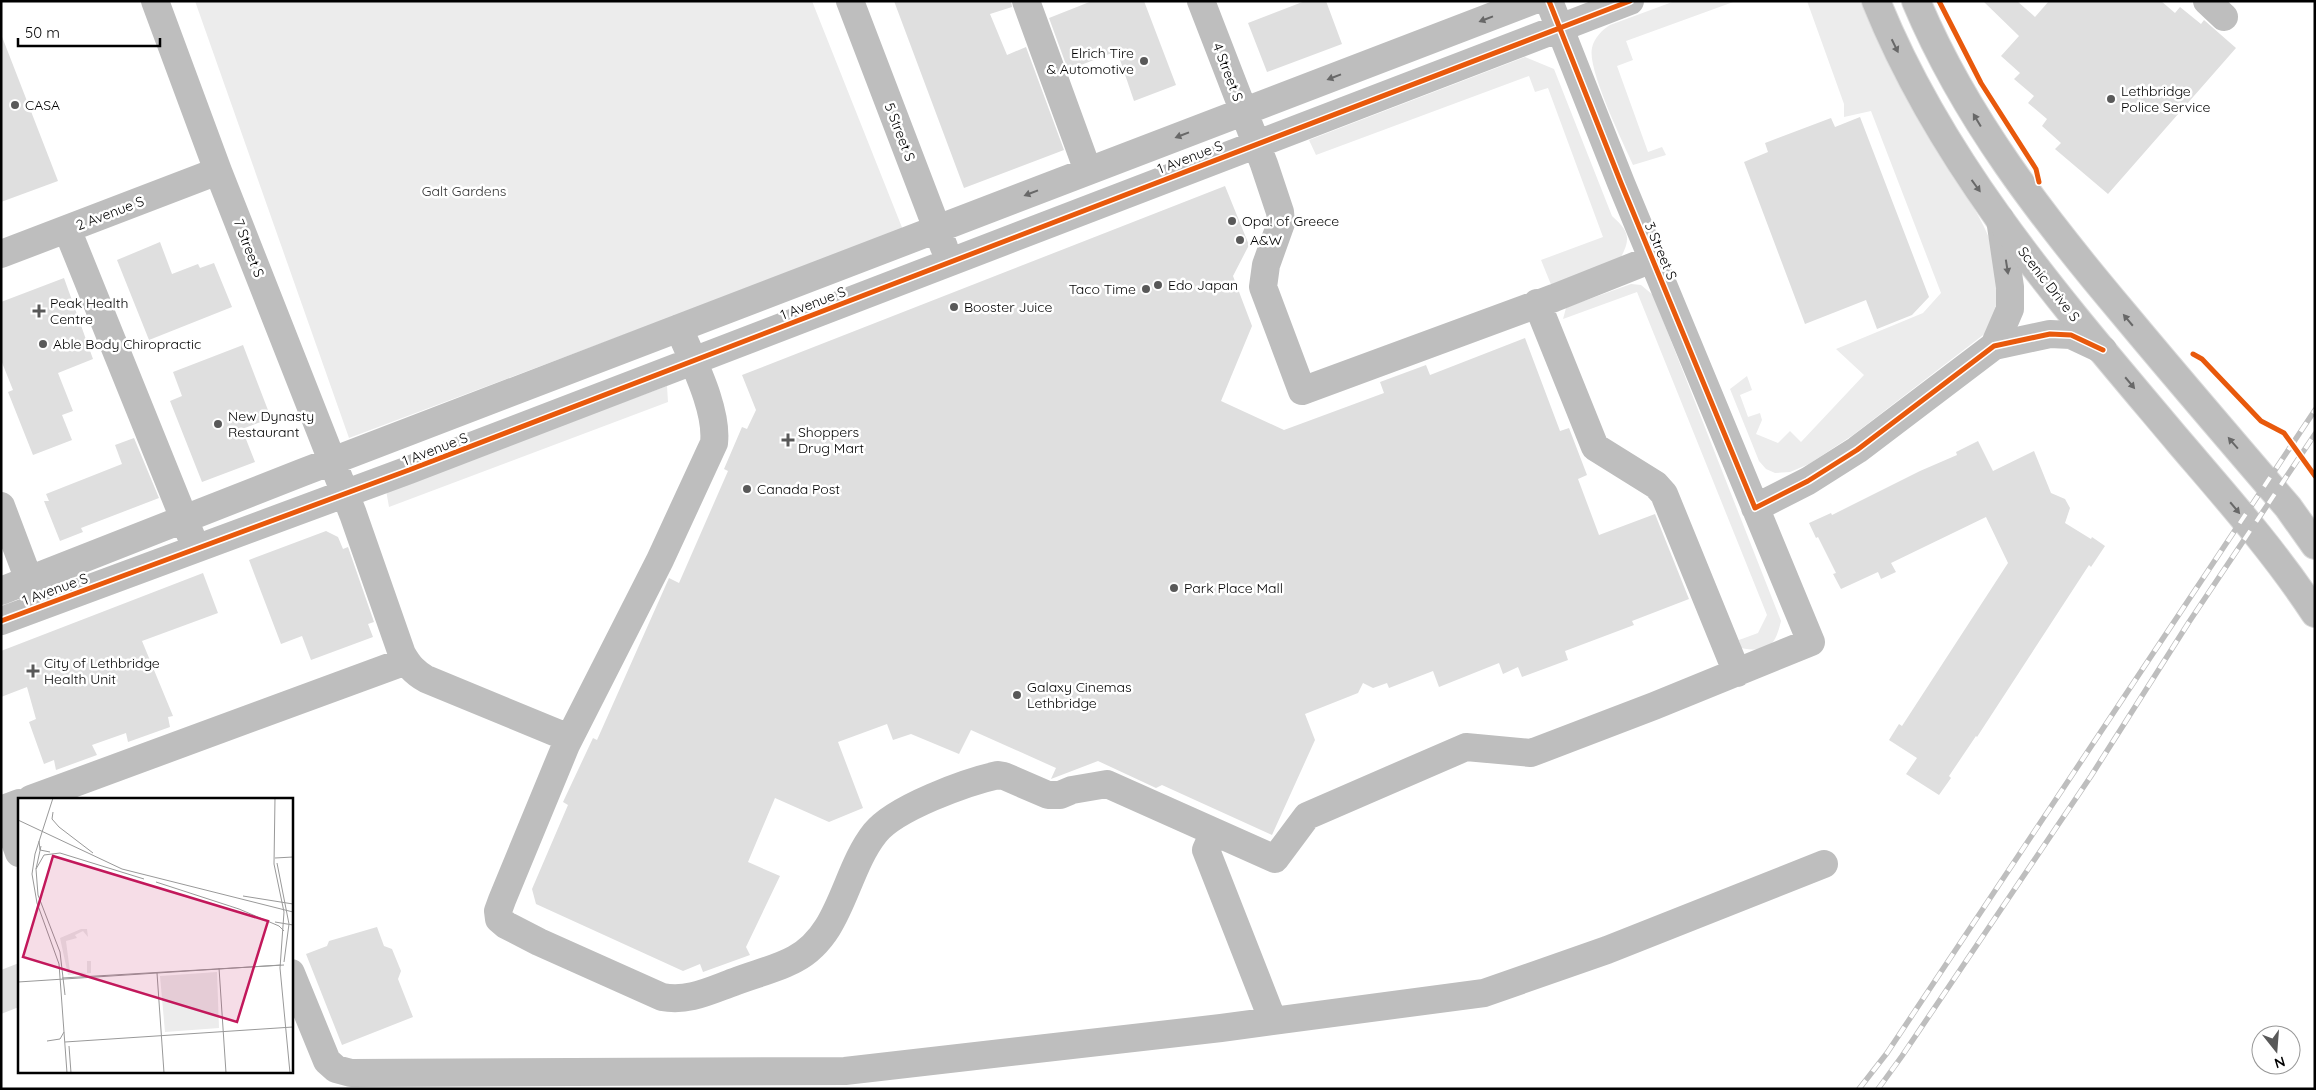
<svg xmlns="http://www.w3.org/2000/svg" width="2316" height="1090" font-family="Quicksand,sans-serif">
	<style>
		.green { fill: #ececec }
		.building { fill: #dfdfdf }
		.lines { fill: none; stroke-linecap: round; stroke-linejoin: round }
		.major-casing { stroke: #dbdbdb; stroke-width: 30 }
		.minor { stroke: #bebebe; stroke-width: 28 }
		.major { stroke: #bebebe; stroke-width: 28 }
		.rail-casing { stroke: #bebebe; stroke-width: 5.5 }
		.rail { stroke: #fff; stroke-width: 4; stroke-dasharray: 11; stroke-linecap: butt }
		.cycleway-casing { stroke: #fff; stroke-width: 8 }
		.cycleway { stroke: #e8590c; stroke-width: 5 }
		.oneway { fill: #686868 }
		.poi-dot { fill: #595959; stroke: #fff; stroke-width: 2 }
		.labels { text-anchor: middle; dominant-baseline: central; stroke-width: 5; stroke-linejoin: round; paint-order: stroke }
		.poi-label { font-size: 14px; fill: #000; stroke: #fff; text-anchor: start }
		.street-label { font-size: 14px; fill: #000; stroke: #fff }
		.park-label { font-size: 14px; fill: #333; stroke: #fff }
		.inset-road { fill: none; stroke: #999; stroke-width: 1 }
		.view { fill: #c2185b; fill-opacity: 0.15; stroke: #c2185b; stroke-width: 2.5 }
		.inset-edge { fill: none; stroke: #000; stroke-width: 2.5 }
	</style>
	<rect width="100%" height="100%" fill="#fff"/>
	<path class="green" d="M195 1H812L903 230 349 438Z
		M1675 1H1736L1626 41 1633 60 1617 66 1648 152 1662 147 1666 155 1633 165C1623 142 1587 69 1592 48 1594 38 1602 30 1610 25Z
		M1807 1H1862C1885 48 1906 96 1932 142 1955 182 1988 219 1998 266 2003 289 1999 312 1987 332L1853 435 1809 464 1790 472 1775 473 1766 469 1759 461 1730 389 1747 376 1752 390 1740 395 1748 417 1760 413 1762 420 1756 434 1778 443 1790 431 1801 442 1864 375 1836 349 1923 313 1941 293 1871 111 1844 117V104Z
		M1525 57 1554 69 1612 216C1632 234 1630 240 1618 263L1552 287 1541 260 1603 237 1548 88 1535 92 1529 76 1316 155 1309 140Z
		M1631 284 1641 285 1653 295 1781 621C1775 647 1768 653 1741 648L1739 640 1758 633 1767 615 1637 292 1563 319 1566 308 1570 306Z
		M667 386 668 402 389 507 386 490Z"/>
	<path class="building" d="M894 1H1011L1012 7 990 14 1007 55 1026 47 1064 150 964 188Z
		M1092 1H1144L1176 85 1134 101 1117 51 1068 70 1049 18Z
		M1305 1H1326L1342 44 1267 72 1248 23Z
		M1983 1H2017L2035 17 2049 1H2161L2175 13 2180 7 2201 24 2204 20 2236 48 2108 194 2055 149 2061 143 2042 126 2047 119 2028 103 2034 96 2014 79 2020 73 2001 56 2019 36Z
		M1 34 58 181 1 202Z
		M1860 117 1929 297 1912 315 1877 329 1866 300 1805 324 1744 162 1768 152 1765 143 1831 118 1835 127Z
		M1225 186 1249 245 1233 276 1252 326 1221 401 1284 430 1384 393 1380 382 1426 365 1430 375 1525 338 1560 431 1569 428 1587 475 1578 479 1599 535 1655 514 1689 599 1632 621 1634 625 1565 651 1568 660 1522 677 1518 667 1503 674 1499 663 1439 687 1433 671 1389 688 1387 683 1373 688 1363 683 1358 693 1305 714 1315 740 1272 835 1162 785 1156 788 1098 761 1051 779 1056 768 971 730 959 754 911 734 893 740 887 724 838 742 863 808 829 822 775 798 748 862 780 876 746 947 750 955 703 972 700 964 683 971 536 904 532 889 568 805 563 802 593 738 597 740 669 578 679 583 728 471 724 469 742 427 747 429 756 410 742 375Z
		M160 242 172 274 198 264 200 268 214 263 232 307 149 340 117 260Z
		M64 278 93 359 58 373 73 411 62 415 72 440 33 455 8 392 13 390 1 360V302Z
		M243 345 271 418 242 429 255 462 202 482 170 401 182 396 173 372Z
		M134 438 159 498 81 528 83 532 60 541 44 501H49L46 494 122 464 115 445Z
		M1978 441 1993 471 2034 451 2051 493 2065 499 2070 508 2065 523 2091 539 2092 537 2105 546 2091 567 2089 565 1977 737 1976 736 1949 776 1951 778 1939 795 1906 774 1917 758 1889 740 1899 724 1902 726 2008 563 1986 517 1891 563 1896 572 1881 579 1878 572 1841 589 1833 574 1836 573 1818 537 1816 538 1809 523 1831 513 1832 515 1920 471 1957 455 1956 452Z
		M326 531 338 537 343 549 348 547 374 622 368 624 373 637 311 660 302 636 281 644 249 560Z
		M203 573 218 613 142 641 173 716 168 717 170 727 128 742 126 733 92 745 97 755 56 770 54 760 44 764 29 722 36 719 27 687 1 697V651Z
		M377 927 384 946 392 949 401 971 398 979 413 1017 342 1045 306 954 327 946 329 941Z
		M19 963V1007L1 1014V970Z"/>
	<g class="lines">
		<g class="major-casing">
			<path id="major" d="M1876 1C1944 170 2065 306 2180 443 2227 498 2275 552 2315 613
				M1916 1C1965 118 2043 218 2124 314 2178 379 2233 443 2288 507L2315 545"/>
		</g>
		<path class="minor" d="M155 1 218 171 353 514 402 654C409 666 414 672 426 679L569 738
			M850 1 944 247
			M1026 1 1088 171
			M1201 1 1264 164 1280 212 1281 223 1266 265 1263 287 1302 391 1554 298 1652 259
			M2207 1 2224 17
			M67 229 191 536
			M1 254 218 171
			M1537 303 1595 447 1656 485 1664 494 1737 673
			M679 328C692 360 718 409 714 443L660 560 566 745 502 900 498 911 499 919 506 925 539 942 662 997C688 1002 709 991 734 982 754 974 777 969 795 959 842 934 844 872 875 833 895 808 966 782 998 775L1004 776 1048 795H1060L1072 790 1107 784 1275 859 1307 816 1466 747 1531 753 1654 706 1811 642 1621 183 1549 1
			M1994 346 2010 309V287L2000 219
			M1 506 35 596
			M1755 508 1808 481 1857 450 1994 346 2050 334 2071 335 2103 350
			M1 591 301 473 1532 1
			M1 621 409 470 1630 1
			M31 799 406 661
			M19 803 3 809 19 853
			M1214 832 1206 850 1273 1021
			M291 973 327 1061 336 1069 351 1073 845 1071 1221 1028 1484 993 1607 950 1824 864"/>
		<use href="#major" class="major"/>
		<g class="rail-casing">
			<path id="rail" d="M1859 1089 1887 1053 2315 410
				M1878 1089 1902 1056 2091 776 2189 622 2315 434"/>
		</g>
		<use href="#rail" class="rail"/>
		<g class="cycleway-casing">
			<path id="cycleway" d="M1549 1 1621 183 1755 508 1808 481 1857 450 1994 346 2050 334 2071 335 2103 350
				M1939 1 1981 83 2036 169 2039 182
				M2193 354 2202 359 2261 421 2284 433 2315 476
				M1 621 409 470 1630 1"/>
		</g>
		<use href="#cycleway" class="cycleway"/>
	</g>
	<defs><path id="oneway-solid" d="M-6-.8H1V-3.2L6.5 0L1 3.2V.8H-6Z" transform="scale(1.25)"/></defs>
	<g class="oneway">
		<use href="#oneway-solid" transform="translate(1486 19) rotate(159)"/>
		<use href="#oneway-solid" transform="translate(1895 46) rotate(64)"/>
		<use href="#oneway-solid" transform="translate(1334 77) rotate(159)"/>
		<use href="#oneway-solid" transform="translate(1977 120) rotate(-121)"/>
		<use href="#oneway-solid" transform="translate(1182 135) rotate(159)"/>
		<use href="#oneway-solid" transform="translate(1976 186) rotate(54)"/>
		<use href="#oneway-solid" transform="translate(1031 193) rotate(159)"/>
		<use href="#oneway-solid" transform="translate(2007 267) rotate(81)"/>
		<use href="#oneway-solid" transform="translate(2128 320) rotate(-130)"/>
		<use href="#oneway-solid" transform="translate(2130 383) rotate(50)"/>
		<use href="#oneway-solid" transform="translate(2233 443) rotate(-131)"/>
		<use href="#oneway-solid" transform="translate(2235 508) rotate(50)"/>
	</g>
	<g class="poi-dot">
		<circle cx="1144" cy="61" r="5"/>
		<circle cx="2111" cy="99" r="5"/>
		<circle cx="15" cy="105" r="5"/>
		<circle cx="1232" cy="221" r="5"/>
		<circle cx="1240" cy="240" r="5"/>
		<circle cx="1158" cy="285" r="5"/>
		<circle cx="1146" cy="289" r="5"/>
		<circle cx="954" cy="307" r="5"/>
		<path d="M36.5 303.5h5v5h5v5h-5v5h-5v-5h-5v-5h5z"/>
		<circle cx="43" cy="344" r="5"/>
		<circle cx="218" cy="424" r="5"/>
		<path d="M785.5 432.5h5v5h5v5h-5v5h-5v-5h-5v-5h5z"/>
		<circle cx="747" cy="489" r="5"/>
		<circle cx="1174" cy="588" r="5"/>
		<path d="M30.5 663.5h5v5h5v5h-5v5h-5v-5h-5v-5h5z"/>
		<circle cx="1017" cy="695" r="5"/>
	</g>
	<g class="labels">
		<g class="poi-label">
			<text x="1134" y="53" text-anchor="end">Elrich Tire<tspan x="1134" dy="16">&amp; Automotive</tspan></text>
			<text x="2121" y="91">Lethbridge<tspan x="2121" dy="16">Police Service</tspan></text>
			<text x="25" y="105">CASA</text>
			<text x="1242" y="221">Opa! of Greece</text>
			<text x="1250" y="240">A&amp;W</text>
			<text x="1168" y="285">Edo Japan</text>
			<text x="1136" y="289" text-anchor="end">Taco Time</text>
			<text x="50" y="303">Peak Health<tspan x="50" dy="16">Centre</tspan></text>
			<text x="964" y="307">Booster Juice</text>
			<text x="53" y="344">Able Body Chiropractic</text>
			<text x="228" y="416">New Dynasty<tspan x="228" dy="16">Restaurant</tspan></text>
			<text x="798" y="432">Shoppers<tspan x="798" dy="16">Drug Mart</tspan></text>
			<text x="757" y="489">Canada Post</text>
			<text x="1184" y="588">Park Place Mall</text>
			<text x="44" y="663">City of Lethbridge<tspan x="44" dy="16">Health Unit</tspan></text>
			<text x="1027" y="687">Galaxy Cinemas<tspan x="1027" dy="16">Lethbridge</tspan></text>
		</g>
		<g class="street-label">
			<text transform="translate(1228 72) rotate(69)">4 Street S</text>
			<text transform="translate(900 132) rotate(69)">5 Street S</text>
			<text transform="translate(1190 157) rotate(-21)">1 Avenue S</text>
			<text transform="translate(110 213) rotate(-21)">2 Avenue S</text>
			<text transform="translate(249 248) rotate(69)">7 Street S</text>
			<text transform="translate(1661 251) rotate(67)">3 Street S</text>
			<text transform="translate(2049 284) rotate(52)">Scenic Drive S</text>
			<text transform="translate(813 303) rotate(-21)">1 Avenue S</text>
			<text transform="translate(435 449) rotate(-21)">1 Avenue S</text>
			<text transform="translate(55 589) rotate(-20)">1 Avenue S</text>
		</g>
		<g class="park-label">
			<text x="464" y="191">Galt Gardens</text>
		</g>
	</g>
	<g transform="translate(18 798)">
		<rect width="275" height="275" fill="#fff"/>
		<path d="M63 131H69L70 139 65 133 57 137 59 140 48 143 52 174 69 175V163H73V175L50 177 42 140ZM199 174 201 230 147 234 142 178Z" fill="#ececec"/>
		<path class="inset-road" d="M35 0 17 56 14 76 19 105 41 166 49 275M257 0 256 66 266 114 262 170 272 275M35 14 34 21 41 29 75 55M0 22 104 71 275 114M21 43 22 52 32 54M23 48 18 71 20 97 42 154 47 197M257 60 275 59M259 65 271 126 266 164M18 71 26 57 42 55 126 81M138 84 221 111 261 128 266 133M225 98 275 106M257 124 275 127M201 170 208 275M139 175 146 275M44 180 266 167M0 184 263 167M29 243 42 241 46 234M47 244 275 229M51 248 53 275"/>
		<path class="view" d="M35 58 250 123 219 224 5 159Z"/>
		<rect width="275" height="275" class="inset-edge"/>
	</g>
	<rect width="2316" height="1090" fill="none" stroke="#000000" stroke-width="5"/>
	<g transform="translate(2276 1050) rotate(163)"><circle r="24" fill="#ffffff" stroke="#999999"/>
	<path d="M0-4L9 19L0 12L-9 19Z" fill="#595959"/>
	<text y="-8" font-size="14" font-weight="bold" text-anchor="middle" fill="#000000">N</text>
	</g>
	<path d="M18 38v8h142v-8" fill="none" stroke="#000000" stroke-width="2.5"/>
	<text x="25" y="38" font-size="15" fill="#000000" stroke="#ffffff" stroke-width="4" paint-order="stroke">50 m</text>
</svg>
